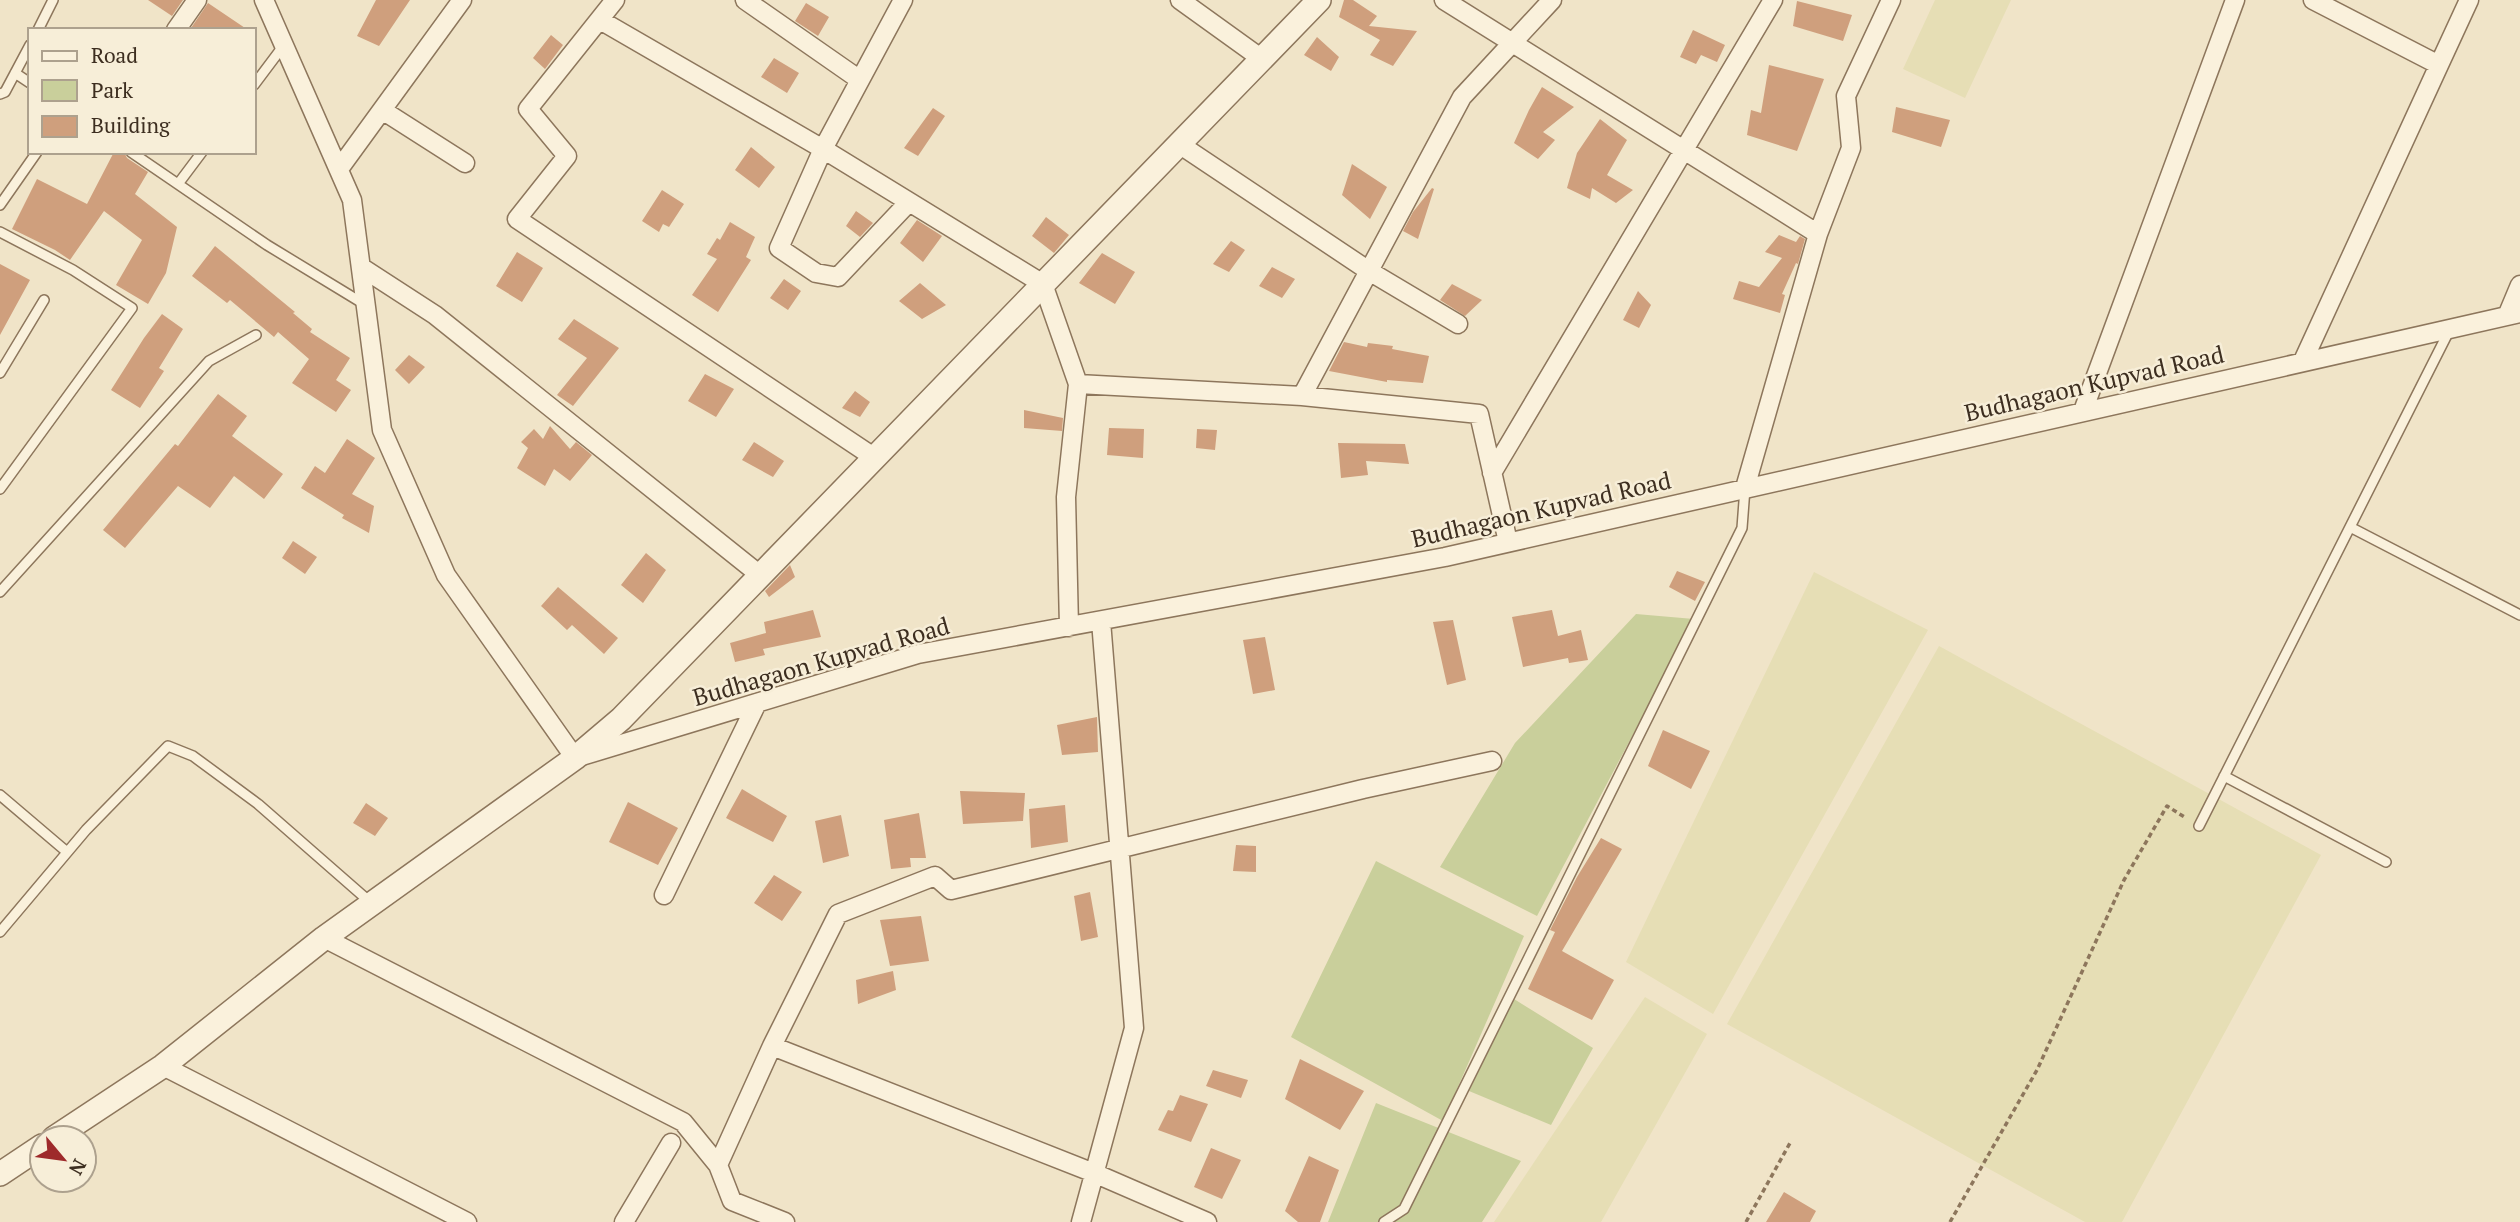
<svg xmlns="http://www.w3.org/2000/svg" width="2520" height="1222" font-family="'PT Serif',serif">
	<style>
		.farmland { fill: #e6deb5 }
		.green { fill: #c9cf9b }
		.building { fill: #cf9f7d }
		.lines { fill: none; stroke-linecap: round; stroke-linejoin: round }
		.service-casing { stroke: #8d765c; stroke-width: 12 }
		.minor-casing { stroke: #8d765c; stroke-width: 21 }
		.tertiary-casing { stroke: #8d765c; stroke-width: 26 }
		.path { stroke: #8d765c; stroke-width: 3.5; stroke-dasharray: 5 3.5; stroke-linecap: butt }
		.service { stroke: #faf1dc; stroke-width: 9 }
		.minor { stroke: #faf1dc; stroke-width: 18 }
		.tertiary { stroke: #faf1dc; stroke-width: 23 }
		.labels { text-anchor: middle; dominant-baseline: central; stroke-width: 5; stroke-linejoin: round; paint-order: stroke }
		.street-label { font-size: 24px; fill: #3d2e20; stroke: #f7eed8 }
	</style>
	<rect width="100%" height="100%" fill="#f0e4c8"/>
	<path class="farmland" d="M1935 0H2011L1965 98 1903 69Z
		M1814 572 1928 630 1713 1014 1626 962Z
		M1939 646 2321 855 2122 1222H2085L1727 1024Z
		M1645 997 1707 1034 1601 1222H1494Z"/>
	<path class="green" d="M1636 614 1694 619 1537 916 1440 867 1515 743Z
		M1376 861 1524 936 1443 1121 1291 1037Z
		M1514 999 1593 1048 1551 1125 1469 1091Z
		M1376 1103 1521 1161 1482 1222H1328Z"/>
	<path class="building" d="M148 0H183L172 16Z
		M376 0H410L379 46 357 36Z
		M1344 0H1353L1377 16 1369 26 1417 31 1393 66 1370 55 1380 40 1339 17Z
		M1797 1 1852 15 1843 41 1793 26Z
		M208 3 248 30H194L191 28Z
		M806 3 829 17 818 36 795 21Z
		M1693 30 1725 45 1717 62 1701 55 1696 64 1680 57Z
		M551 35 563 45 545 69 533 58Z
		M1317 37 1339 57 1331 71 1304 55Z
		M774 58 799 73 787 93 761 77Z
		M1769 65 1824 79 1797 151 1747 135 1751 110 1761 113Z
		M1542 87 1574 107 1543 132 1555 140 1538 159 1514 143 1529 110Z
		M1896 107 1950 120 1941 147 1892 132Z
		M933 108 945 116 918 156 904 148Z
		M1600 119 1627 140 1607 175 1633 190 1616 203 1592 188 1590 199 1567 188 1577 153Z
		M751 147 775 167 759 188 735 170Z
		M114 152H124L127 158 148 172 135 194 177 227 166 273 148 304 116 285 142 240 104 211 70 260 55 250 12 229 37 179 87 204Z
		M1352 164 1387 187 1370 219 1342 195Z
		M1432 188 1434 189 1418 239 1403 231 1413 212Z
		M662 190 684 204 669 227 663 224 659 232 642 221Z
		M856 211 873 223 860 237 846 226Z
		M1046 217 1069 235 1054 253 1032 236Z
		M917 220 942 236 923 262 900 243Z
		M730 222 755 237 746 257 751 260 718 312 692 295 717 259 707 254 717 238 720 240Z
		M1779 235 1796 242 1800 236 1805 239 1798 264 1796 263 1782 294 1785 295 1780 313 1733 299 1739 281 1759 287 1782 258 1765 252Z
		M1231 241 1245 250 1229 272 1213 264Z
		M215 246 295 312 293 313 312 329 310 332 350 358 336 380 351 390 336 412 292 383 309 359 278 332 274 337 230 300 227 303 192 276Z
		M517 252 543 268 522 302 496 286Z
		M1102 253 1135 272 1115 304 1079 283Z
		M0 264 30 280 0 335Z
		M1272 267 1295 279 1282 298 1259 286Z
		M784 279 801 291 788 310 770 298Z
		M920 283 946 305 922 319 899 301Z
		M1452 284 1482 300 1465 316 1440 300Z
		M1638 291 1651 305 1639 328 1623 320Z
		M162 314 183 329 159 368 164 371 140 408 111 390 144 338Z
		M574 319 619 348 573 406 557 395 587 358 558 339Z
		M1344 342 1367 347 1368 343 1393 346 1392 349 1429 356 1423 383 1387 380V382L1329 371Z
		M409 355 425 367 409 384 395 370Z
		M705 374 734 389 716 417 688 401Z
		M855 391 870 402 860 417 842 408Z
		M218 394 247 416 232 436 283 474 264 499 234 476 210 508 178 486 125 548 103 530 175 444 178 446Z
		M1024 410 1063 418 1062 431 1024 428Z
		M550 426 570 449 576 442 592 455 570 481 554 469 545 486 517 468 528 448 521 442 534 429 543 439Z
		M1109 428 1144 429 1143 458 1107 455Z
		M1197 429 1217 430 1215 450 1196 448Z
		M347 439 375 458 352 494 374 506 369 533 342 518 344 515 301 488 315 466 325 473Z
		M754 442 784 461 773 477 742 460Z
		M1338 443 1405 444 1409 464 1366 461 1368 475 1341 478Z
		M293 541 317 557 305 574 282 558Z
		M646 553 666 570 643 603 621 585Z
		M790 565 795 577 769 597 765 591Z
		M1677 571 1705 582 1695 601 1669 587Z
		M558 587 618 638 604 654 572 625 567 630 541 606Z
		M813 610 821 637 763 649 765 655 735 662 730 643 766 633 764 622Z
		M1552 610 1558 636 1581 630 1588 660 1569 663 1568 658 1523 667 1512 617Z
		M1453 620 1466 680 1447 685 1433 622Z
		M1265 637 1275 690 1253 694 1243 640Z
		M1097 717 1098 752 1062 755 1057 725Z
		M1663 730 1710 751 1691 789 1648 766Z
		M742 789 787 816 773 842 726 818Z
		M960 791 1025 793 1023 821 963 824Z
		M628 802 678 828 658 865 609 842Z
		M366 803 388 818 375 836 353 823Z
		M1065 805 1068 842 1031 848 1029 809Z
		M919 813 926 858H910L911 867 891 869 884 820Z
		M841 815 849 856 823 863 815 821Z
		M1601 838 1622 849 1562 951 1614 980 1592 1020 1528 989 1555 932 1550 930 1577 877Z
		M1236 845 1256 846V872L1233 871Z
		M774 875 802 892 782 921 754 903Z
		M1090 892 1098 937 1081 941 1074 896Z
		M921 916 929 961 890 966 880 920Z
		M893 971 896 990 858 1004 856 980Z
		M1300 1059 1364 1091 1340 1130 1285 1099Z
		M1213 1070 1248 1080 1241 1098 1206 1086Z
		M1180 1095 1208 1104 1191 1142 1158 1130 1168 1110 1173 1111Z
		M1211 1148 1241 1160 1222 1199 1194 1187Z
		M1309 1156 1339 1170 1320 1222H1298L1285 1211Z
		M1784 1192 1816 1211 1810 1222H1766Z"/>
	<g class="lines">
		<g class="service-casing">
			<path id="service" d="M38 30 53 0
				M15 73 30 83
				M254 85 284 45
				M0 94 5 92 30 45
				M131 152 267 245 364 304
				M178 184 202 152
				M0 205 37 152
				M0 232 73 270 132 308 0 489
				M0 373 44 300
				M2350 527 2520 615
				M0 592 209 361 256 335
				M2224 776 2386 862
				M0 795 67 852
				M2199 826 2449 331
				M0 932 86 830 168 746 193 756 258 804 370 902
				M1384 1222 1404 1209 1742 528 1745 488"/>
		</g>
		<g class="minor-casing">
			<path id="minor" d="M264 0 352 200 382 430 446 575 575 758 918 654 1445 557 2520 313
				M615 0 528 109 567 156 517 219 875 458
				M745 0 860 80
				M903 0 823 149 1043 284 1078 384 1302 396 1479 414 1508 542
				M1180 0 1262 59
				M1444 0 1818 234
				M600 20 823 149 779 248 816 273 838 277 909 202
				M176 30 197 0
				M2439 65 2469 0
				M382 110 465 163
				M1179 144 1369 271 1458 324
				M339 169 462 0
				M361 267 435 315 760 575
				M2507 316 2520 285
				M2303 361 2439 65 2313 0
				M1302 396 1462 97 1552 0
				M2083 411 2235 0
				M1492 473 1773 0
				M1745 488 1818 234 1851 148 1846 96 1891 0
				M1069 627 1066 497 1078 384
				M664 895 757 703
				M324 938 683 1122 718 1165
				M772 1046 718 1165 732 1201 785 1222
				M163 1066 467 1222
				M624 1222 671 1143
				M1081 1222 1134 1028 1101 621
				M1207 1222 1094 1173 772 1046 838 914 935 876 951 890 1363 789 1492 761"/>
		</g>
		<g class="tertiary-casing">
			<path id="tertiary" d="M54 1138 163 1066 324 938 575 758 621 719 1319 0
				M0 1174 42 1146"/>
		</g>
		<path class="path" d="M1746 1222 1790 1143
			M1950 1222 2037 1070 2124 880 2167 806 2186 818"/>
		<use href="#service" class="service"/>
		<use href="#minor" class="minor"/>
		<use href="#tertiary" class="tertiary"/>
	</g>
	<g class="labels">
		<g class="street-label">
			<text transform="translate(2094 383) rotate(-13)">Budhagaon Kupvad Road</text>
			<text transform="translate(1541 509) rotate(-13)">Budhagaon Kupvad Road</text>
			<text transform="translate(821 661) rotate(-16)">Budhagaon Kupvad Road</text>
		</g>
	</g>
	<rect x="28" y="28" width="228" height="126" fill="#f7eed8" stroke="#ada18e" stroke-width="2"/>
	<rect x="42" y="51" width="35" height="10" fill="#faf1dc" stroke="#ada18e" stroke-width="2"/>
	<text x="91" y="63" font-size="21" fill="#3d2e20">Road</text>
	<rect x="42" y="80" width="35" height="21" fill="#c9cf9b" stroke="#ada18e" stroke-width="2"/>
	<text x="91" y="98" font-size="21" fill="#3d2e20">Park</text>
	<rect x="42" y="116" width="35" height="21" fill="#cf9f7d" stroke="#ada18e" stroke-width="2"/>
	<text x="91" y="133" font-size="21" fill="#3d2e20">Building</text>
	<g transform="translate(63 1159) rotate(119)"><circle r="33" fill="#f7eed8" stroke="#ada18e" stroke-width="2"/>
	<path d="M0-5L12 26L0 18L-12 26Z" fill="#9e2a2b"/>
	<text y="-10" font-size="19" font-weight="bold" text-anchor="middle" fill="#3d2e20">N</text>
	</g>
</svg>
